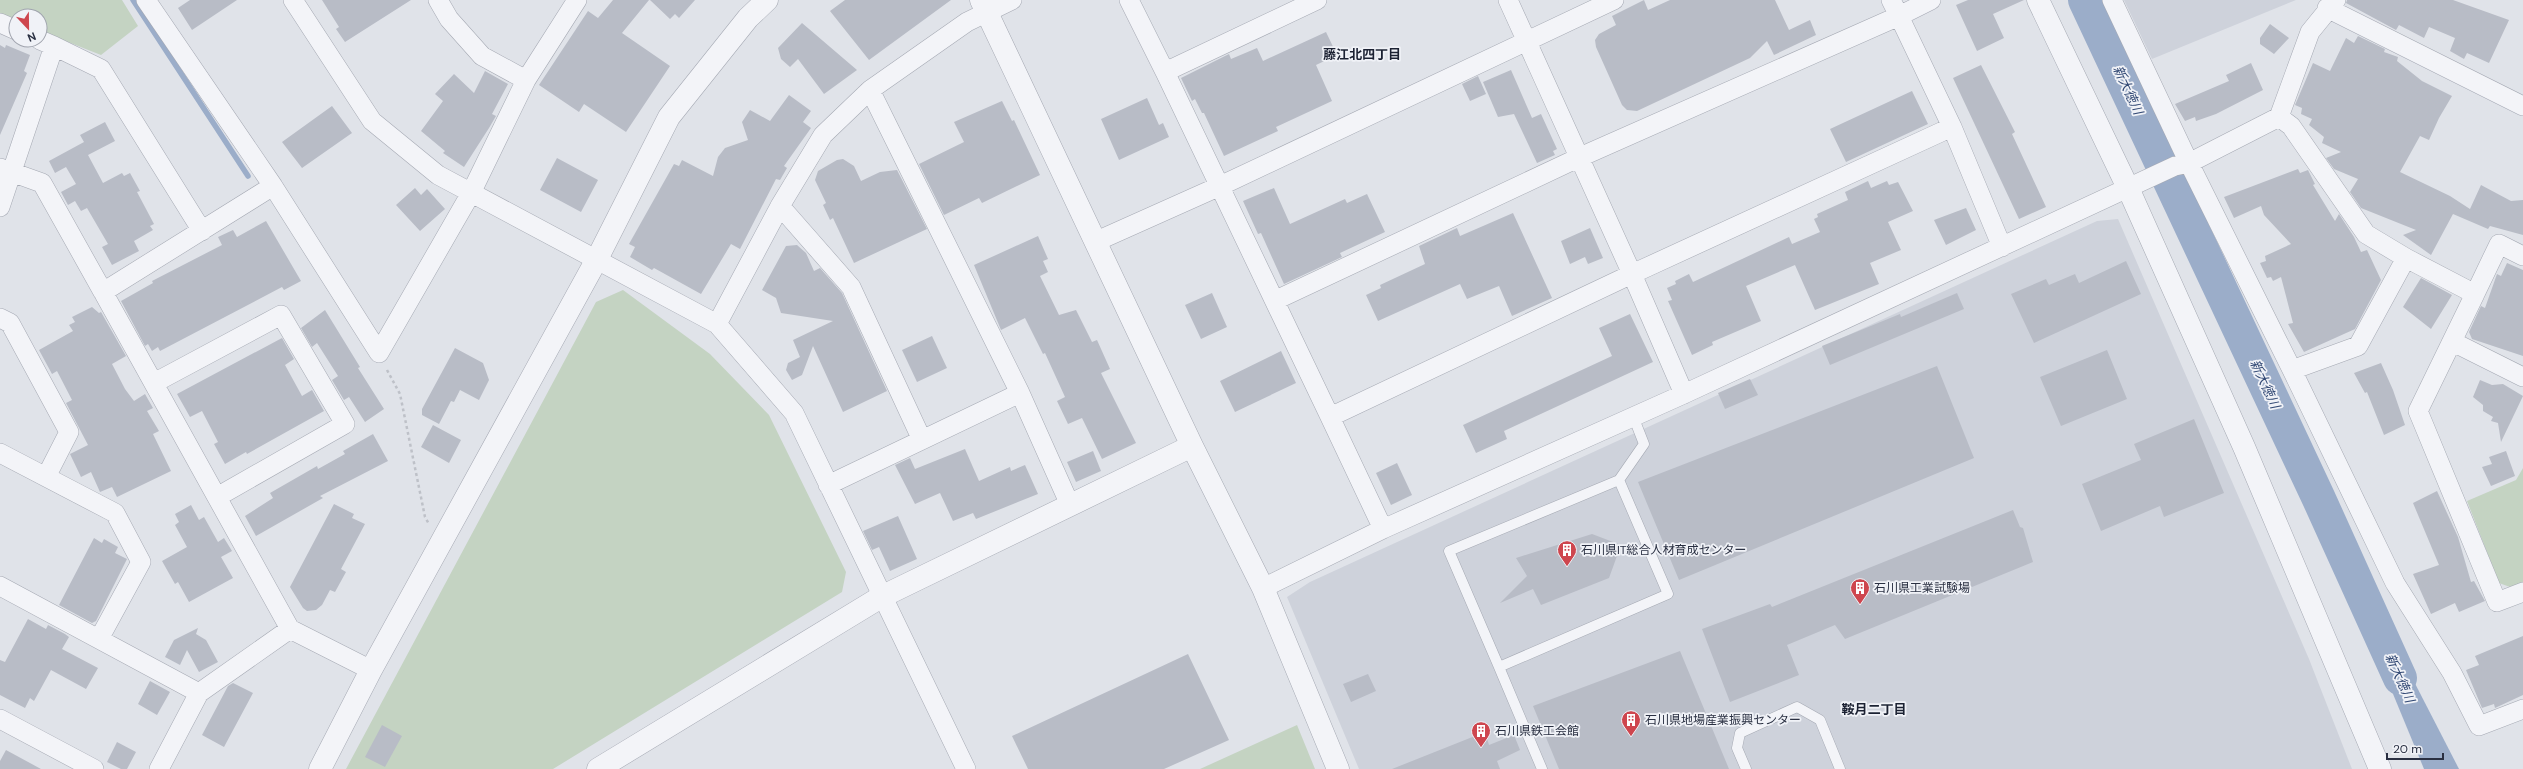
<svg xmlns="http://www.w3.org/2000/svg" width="2523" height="769" font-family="'DM Sans','Noto Sans JP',sans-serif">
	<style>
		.built { fill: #ced2db }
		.green { fill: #c4d3c2 }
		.water { fill: #9badc9 }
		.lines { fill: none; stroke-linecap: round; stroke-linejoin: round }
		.stream { stroke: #9badc9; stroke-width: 5.5 }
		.river { stroke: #9badc9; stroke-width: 34 }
		.building { fill: #b8bcc6 }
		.service-casing { stroke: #a5a9b3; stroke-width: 11 }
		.minor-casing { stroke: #a5a9b3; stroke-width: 20 }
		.tertiary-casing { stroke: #a5a9b3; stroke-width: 23 }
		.path { stroke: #bec1c8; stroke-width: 2.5; stroke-dasharray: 3 3; stroke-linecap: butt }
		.service { stroke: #f3f4f8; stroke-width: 10 }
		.minor { stroke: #f3f4f8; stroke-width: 19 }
		.tertiary { stroke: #f3f4f8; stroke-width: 22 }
		.labels { text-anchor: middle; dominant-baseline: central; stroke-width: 3.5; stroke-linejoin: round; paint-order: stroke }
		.poi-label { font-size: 12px; fill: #292f41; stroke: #f0f2f7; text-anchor: start }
		.neighbourhood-label { font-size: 13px; font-weight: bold; fill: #1b2132; stroke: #f0f2f7 }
		.water-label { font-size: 13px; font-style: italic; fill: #334a75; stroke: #f0f2f7 }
	</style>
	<rect width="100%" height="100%" fill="#e0e3e9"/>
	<path class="built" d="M2124 0H2296L2152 59Z
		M2118 219 2309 659 2352 769H1359L1287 597 1310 582 2097 221Z"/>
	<path class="green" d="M0 0H122L138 26 101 55 40 31V16H16V21L0 15Z
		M623 290 710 354 769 415 846 572 842 592 553 769H346L596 302Z
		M2523 468V582L2510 587 2499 583 2467 501 2516 480Z
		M1297 725 1315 769H1200Z"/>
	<path class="water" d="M2388 631 2459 769H2424L2372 643Z"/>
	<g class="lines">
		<path class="stream" d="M133 0 248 176"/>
		<path class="river" d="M2085 0 2319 499 2400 678"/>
	</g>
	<path class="building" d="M190 0H237L192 30 178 8Z
		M322 0H411L345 42 336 29 339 27Z
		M613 0H649L622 33 670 66 626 132 584 104 579 112 539 85 588 11 598 18Z
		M650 0H695L679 18 675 14 670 19Z
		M845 0H951L869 60 830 11Z
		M1644 0 1648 10 1670 0H1775L1789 30 1810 20 1816 35 1774 55 1767 41 1750 58 1637 111 1627 110 1622 105 1596 47 1595 40 1599 34 1616 25 1612 16Z
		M1968 0H2024L1993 14 2004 38 1977 51 1956 5Z
		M2347 0H2453L2509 20 2489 63 2467 53 2464 59 2450 51 2455 38 2429 27 2424 38 2399 25 2396 30 2346 3Z
		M802 23 857 70 824 94 798 59 790 67 781 59 778 48Z
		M2270 24 2289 38 2274 54 2260 44V38Z
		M1326 32 1337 55 1316 65 1332 101 1276 127 1278 131 1224 156 1204 113H1202L1195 99 1192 101 1181 78 1229 54 1231 59 1257 48 1263 61Z
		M2358 36 2385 49 2384 52 2398 57 2397 61 2422 81 2452 96 2439 118 2429 140 2420 136 2400 172 2450 196 2470 209 2481 185 2511 201 2523 200V235L2490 226 2488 229 2453 214 2431 255 2403 235 2416 230 2361 208 2350 192 2358 179 2334 169 2326 158 2341 152 2322 143 2324 137 2309 125 2312 119 2301 114 2302 108 2295 105 2313 63 2330 71 2346 38 2354 43Z
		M0 45 5 48 6 45 30 55 24 71 27 73 0 135Z
		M2251 63 2263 90 2216 114 2196 121 2195 117 2185 121 2175 104 2229 81 2226 75Z
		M1981 65 2015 132 2012 134 2046 207 2019 219 1953 78Z
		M1511 70 1532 118 1541 114 1557 149 1553 151 1555 155 1537 163 1514 114 1498 117 1483 82Z
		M485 71 508 84 492 114 496 116 489 128 464 167 443 153 445 151 421 131 443 101 435 94 454 74 474 93Z
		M1478 76 1486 94 1470 101 1462 84Z
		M1912 91 1928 124 1846 162 1830 129Z
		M789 95 811 111 803 122 811 128 784 166 787 168 780 180 776 179 740 249 731 244 701 294 654 268 652 270 630 257 635 247 629 244 674 164 679 166 682 160 713 176 718 157 725 148 748 140 742 122 750 110 770 121Z
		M1147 98 1159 125 1163 123 1169 137 1119 160 1101 119Z
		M1002 101 1012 121 1014 120 1040 175 982 203 979 198 944 215 919 164 964 142 954 122Z
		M332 106 352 133 302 168 282 142Z
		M105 122 115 141 88 155 103 183 122 173 124 176 130 173 140 191 137 192 154 224 150 226 153 230 134 241 139 251 112 265 102 247 108 244 87 208 81 211 75 201 68 205 61 192 76 184 66 167 55 173 49 161 84 142 80 135Z
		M557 158 598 180 581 212 540 190Z
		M843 159 854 166 861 181 880 172 897 170 927 229 854 263 833 218 830 220 823 205 826 203 815 180 818 171 837 160Z
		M2298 169 2300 173 2308 170 2315 184 2313 185 2335 221 2339 214 2354 237 2361 252 2367 250 2381 280 2355 329 2304 352 2288 324 2293 323 2281 277 2273 281 2271 277 2267 278 2260 263 2266 261 2265 256 2291 244 2264 215 2261 206 2234 218 2224 197Z
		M1868 181 1871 188 1887 181 1889 185 1898 182 1913 211 1888 222 1901 250 1870 263 1879 284 1815 310 1795 265 1746 286 1761 321 1712 342 1713 345 1692 355 1668 301 1672 300 1667 288 1676 284 1675 281 1689 274 1693 282 1789 237 1792 244 1820 232 1814 219 1818 217 1817 214 1848 200 1845 192Z
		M415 188 421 195 427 189 445 209 420 231 396 205Z
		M1274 188 1290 224 1345 199 1347 203 1367 194 1385 232 1340 253 1342 257 1284 284 1261 233 1258 234 1243 201Z
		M1966 208 1976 230 1946 245 1934 220Z
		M1513 213 1552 298 1512 316 1499 286 1467 299 1460 284 1378 321 1366 295 1381 288 1380 285 1425 264 1419 246 1457 228 1460 236Z
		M266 221 301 281 284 290 282 287 160 351 158 347 152 351 148 344 145 346 121 301 153 283 152 281 222 245 218 237 233 230 237 237Z
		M1590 228 1603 258 1588 264 1585 257 1570 264 1561 241Z
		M1038 236 1048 259 1043 261 1048 272 1040 276 1059 315 1076 310 1092 342 1097 340 1110 369 1101 373 1136 443 1102 459 1082 418 1068 424 1057 401 1065 397 1045 353 1043 354 1025 318 1001 330 974 265Z
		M797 245 806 253 814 271 820 268 842 293 887 391 843 412 813 346 802 375 792 380 786 370 788 363 800 357 793 340 833 321 781 313 776 298 762 290 786 246Z
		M2126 261 2141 294 2034 343 2011 294 2046 279 2049 285 2075 274 2079 283Z
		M2507 263 2523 270V356L2472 339 2469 332 2481 306 2485 308 2497 274 2501 276Z
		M2421 278 2452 295 2431 329 2403 307Z
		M1212 293 1227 327 1201 339 1185 305Z
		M1957 293 1964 309 1830 365 1822 346 1900 314 1901 317Z
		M92 307 99 313 101 312 126 356 112 364 125 389 134 401 145 394 153 408 147 411 159 431 153 434 171 471 117 497 112 487 100 492 91 472 81 477 70 454 88 445 66 403 72 400 57 371 52 374 39 350 73 331 69 325 75 322 72 317Z
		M325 310 360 367 358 368 384 409 365 422 349 397 344 400 332 380 338 376 317 343 312 347 301 328Z
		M1630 314 1653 362 1504 431 1507 439 1476 453 1463 425 1612 356 1599 328Z
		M932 336 947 368 917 382 902 350Z
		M282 338 294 359 285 365 302 396 312 390 324 411 247 454 246 452 225 464 214 444 218 442 202 411 190 417 177 394Z
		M455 348 483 363 489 380 479 400 460 390 454 402 451 401 439 424 422 415V409Z
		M2107 350 2127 399 2061 426 2040 377Z
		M1281 351 1296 383 1235 412 1220 381Z
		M2381 363 2393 390 2405 425 2384 435 2367 392 2365 393 2354 373Z
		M1937 366 1974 458 1679 580 1638 482Z
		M1750 379 1758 395 1725 409 1718 393Z
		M2480 380 2492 385 2503 384 2523 396 2501 442 2498 423 2491 421 2493 417 2483 411V405L2473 397Z
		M2194 419 2224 493 2164 517 2160 506 2101 531 2082 484 2141 460 2134 444Z
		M433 425 461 440 449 463 421 447Z
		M373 434 388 461 320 496 323 498 256 536 245 516 273 498 270 493 317 466 318 469 345 454 343 451Z
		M965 449 979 481 1010 467 1011 471 1025 465 1038 494 976 519 973 513 953 521 940 493 915 504 895 465 910 458 915 469Z
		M1093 451 1101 471 1076 482 1067 462Z
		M2506 451 2515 476 2491 486 2482 467 2492 464 2489 457Z
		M1397 463 1412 495 1391 505 1376 473Z
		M2437 491 2458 537 2471 582 2474 581 2485 601 2459 612 2455 603 2431 614 2413 574 2439 565 2413 503Z
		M334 504 354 514 352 518 365 524 341 569 346 572 335 592 330 590 322 605 316 610 307 611 303 608 290 587Z
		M191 505 199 520 204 517 218 542 224 538 232 551 221 557 233 578 189 602 178 582 175 584 162 561 187 547 175 525 179 522 175 514Z
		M2013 510 2020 527 2023 528 2033 562 1845 639 1835 625 1787 645 1799 675 1730 702 1702 629 1770 604 1772 607Z
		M898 516 917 559 890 571 879 547 872 550 863 531Z
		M1592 534 1621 545 1609 578 1541 605 1533 589 1500 603 1527 576 1516 558Z
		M94 538 102 543 104 539 118 547 115 553 127 559 96 621 92 623 59 605Z
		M28 619 46 629 48 625 65 634 69 637 62 649 98 668 86 689 51 670 34 701 30 698 25 708 0 695V660L5 662Z
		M198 628 196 634 206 640 218 662 199 672 187 650 180 665 165 657 174 640Z
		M2523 636V695L2495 708 2494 704 2482 708 2466 670 2479 665 2475 656Z
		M1680 651 1729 769H1559L1533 706Z
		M1188 654 1229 740 1164 769H1028L1012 736Z
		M1368 674 1376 691 1351 702 1343 684Z
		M150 681 170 692 157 715 138 704Z
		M233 683 253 693 224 747 202 735 228 686Z
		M382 725 402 736 385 767 365 757Z
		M1485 732 1489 745 1514 735 1520 750 1497 761 1500 769H1392Z
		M117 742 136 752 127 769H121L107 762Z
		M6 750 41 769H0V761Z"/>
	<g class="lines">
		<g class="service-casing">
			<path id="service" d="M1499 667 1449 551 1619 480
				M1542 769 1499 667 1668 594 1619 480 1644 444 1633 416
				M1746 769 1737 748 1740 733 1797 707 1820 720 1840 769"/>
		</g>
		<g class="minor-casing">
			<path id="minor" d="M146 0 273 186
				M293 0 372 121 438 175 717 324 794 413 966 769
				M438 0 449 19 482 56 526 80
				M1129 0 1165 72
				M1317 0 1165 72 1330 417
				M2112 0 2189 163 2292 370 2395 583 2452 673 2479 726 2523 709
				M2327 8 2523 106
				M0 23 16 30
				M54 46 101 69 202 231
				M870 90 1020 393 1070 505
				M2279 117 2291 126 2366 234 2406 258
				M1952 127 2002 247
				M0 168 42 183 103 292
				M780 206 851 287 922 440
				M0 207 54 46 40 40
				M1097 241 1220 186 1614 0
				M2475 294 2499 244 2523 256
				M1276 300 1578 158 1899 16 1891 0
				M0 318 10 323 69 432 46 477
				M717 324 780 206 823 135 870 90 967 22 1012 0
				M2453 342 2523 377
				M2292 370 2358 346 2406 258 2475 294 2418 411 2497 602 2523 592
				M154 383 281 315 345 424 217 497
				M1684 394 1632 274 1952 127 1899 16 1931 0
				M0 453 115 513 141 562 99 639
				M828 485 1020 393
				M1383 529 1330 417 1632 274 1508 0
				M0 586 199 693
				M1263 588 1383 529 1684 394 2175 166 2189 163 2279 117 2310 32 2336 0
				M371 670 290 629 103 292 273 186 379 353 471 193 526 80 577 0
				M0 719 94 769
				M159 769 199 693 290 629"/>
		</g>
		<g class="tertiary-casing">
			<path id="tertiary" d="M981 0 1192 446 1263 588 1338 769
				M2038 0 2128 188 2244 447 2380 769
				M320 769 371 670 597 259 669 117 748 18 767 0
				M598 769 881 597 1192 446"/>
		</g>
		<path class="path" d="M387 370 400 394 425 517 429 524"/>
		<use href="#service" class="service"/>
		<use href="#minor" class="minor"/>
		<use href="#tertiary" class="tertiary"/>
	</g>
	<defs>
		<g id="building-pin" transform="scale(1)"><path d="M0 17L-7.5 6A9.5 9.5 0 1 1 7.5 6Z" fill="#ce464e" stroke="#f0f2f7"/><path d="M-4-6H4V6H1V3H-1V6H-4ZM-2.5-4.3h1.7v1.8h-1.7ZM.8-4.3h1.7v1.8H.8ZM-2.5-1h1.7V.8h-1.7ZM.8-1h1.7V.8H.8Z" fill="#fff"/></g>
	</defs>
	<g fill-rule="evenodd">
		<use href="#building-pin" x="1567" y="550"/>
		<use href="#building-pin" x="1860" y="588"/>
		<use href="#building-pin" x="1631" y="720"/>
		<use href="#building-pin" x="1481" y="731"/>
	</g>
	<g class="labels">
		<g class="poi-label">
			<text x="1581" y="550">石川県IT総合人材育成センター</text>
			<text x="1874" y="588">石川県工業試験場</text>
			<text x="1645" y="720">石川県地場産業振興センター</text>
			<text x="1495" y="731">石川県鉄工会館</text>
		</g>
		<g class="neighbourhood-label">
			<text x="1362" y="54">藤江北四丁目</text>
			<text x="1874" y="709">鞍月二丁目</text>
		</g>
		<g class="water-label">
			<text transform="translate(2128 90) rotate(65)">新大徳川</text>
			<text transform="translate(2265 384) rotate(65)">新大徳川</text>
			<text transform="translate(2400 678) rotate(66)">新大徳川</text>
		</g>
	</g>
	<g transform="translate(28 28) rotate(158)"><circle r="19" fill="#f0f2f7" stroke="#a0a4ae"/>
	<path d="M0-3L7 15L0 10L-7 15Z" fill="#ce464e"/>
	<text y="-6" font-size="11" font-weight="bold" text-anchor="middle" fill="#292f41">N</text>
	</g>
	<path d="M2387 753v6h56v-6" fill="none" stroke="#292f41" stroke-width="2"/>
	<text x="2393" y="753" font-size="12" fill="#292f41" stroke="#f0f2f7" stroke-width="3" paint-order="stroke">20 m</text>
</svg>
